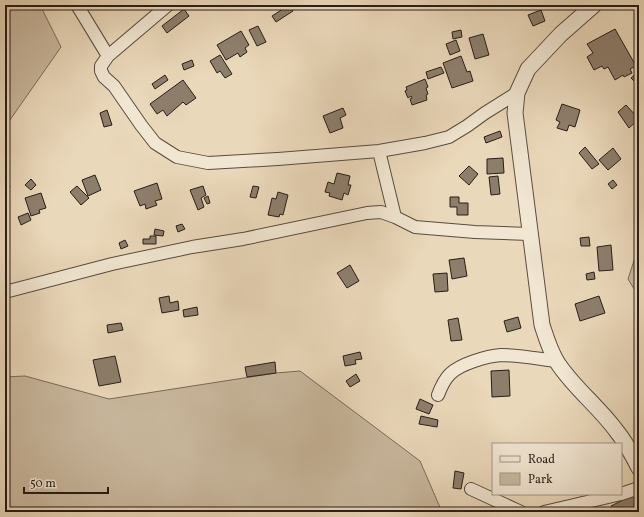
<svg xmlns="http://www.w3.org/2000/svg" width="644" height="517" font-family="Vollkorn,serif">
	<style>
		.green { fill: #c9b89e; stroke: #796a5a }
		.building { fill: #8d7e6c; stroke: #291d17 }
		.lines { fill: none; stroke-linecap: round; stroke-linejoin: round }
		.minor-casing { stroke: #594c40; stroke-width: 14 }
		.tertiary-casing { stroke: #594c40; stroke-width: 17 }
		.minor { stroke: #f1e6d2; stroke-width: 12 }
		.tertiary { stroke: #f1e6d2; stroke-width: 15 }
	</style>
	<rect width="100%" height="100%" fill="#ead8ba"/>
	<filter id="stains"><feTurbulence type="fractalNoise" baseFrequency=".005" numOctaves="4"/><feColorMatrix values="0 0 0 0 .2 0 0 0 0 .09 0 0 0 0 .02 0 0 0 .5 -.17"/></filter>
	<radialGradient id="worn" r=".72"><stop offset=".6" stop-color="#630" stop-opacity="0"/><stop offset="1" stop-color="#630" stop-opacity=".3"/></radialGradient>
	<path class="green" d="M5 5H40L61 47 5 127Z
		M204 5H289L280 8 203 7Z
		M639 245V297L628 279Z
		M300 371 420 461 442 512H5V377L25 376 109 399 276 373Z"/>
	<path class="building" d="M289 5 293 11 276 22 272 16Z
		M184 9 189 16 167 33 162 26Z
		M541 10 545 21 533 26 528 15Z
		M258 26 266 42 257 46 249 30Z
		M615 29 636 66 630 69 632 73 624 77 623 75 615 80 608 67 604 69 602 66 594 70 587 57 593 53 587 44Z
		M461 30 462 37 453 39 452 32Z
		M241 31 249 45 245 48 247 52 240 57 238 53 226 60 217 45Z
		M483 34 489 55 475 59 469 38Z
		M456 40 460 51 450 55 446 44Z
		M220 55 232 74 225 78 220 71 217 73 210 61Z
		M461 56 467 72 470 71 473 81 452 88 443 63Z
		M192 60 194 66 184 70 182 64Z
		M441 67 444 73 428 79 426 72Z
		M638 72 639 74V82L637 84 631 78Z
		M165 75 168 80 155 89 152 84Z
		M425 79 428 87 426 88 428 94 426 95 427 100 412 105 410 99 412 98 411 96 408 98 405 91 407 90 406 87Z
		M183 80 196 98 186 105 183 102 167 116 163 110 157 114 150 104Z
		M562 104 580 110 575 127 569 125 567 131 557 128 560 122 556 120Z
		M626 105 639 119 629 128 618 112Z
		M343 108 346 115 340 118 343 128 330 133 323 116Z
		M107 110 112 125 104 127 100 113Z
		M500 131 502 137 486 143 484 137Z
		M585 147 599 164 592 169 579 153Z
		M613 148 621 159 608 170 599 160Z
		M503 158 504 173 487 174V159Z
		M469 166 478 174 469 185 459 176Z
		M5 169 10 187 5 188Z
		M337 173 350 176 348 185H351L348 195 344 193 342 200 329 196 330 193 325 192 328 182 334 184Z
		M95 175 101 190 88 196 82 180Z
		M498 176 500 194 491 195 489 177Z
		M31 179 36 185 31 190 25 185Z
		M613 180 617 185 612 189 608 184Z
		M157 183 162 199 155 201 157 205 146 209 145 204 140 206 134 191Z
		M77 186 89 198 81 205 70 192Z
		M203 186 206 195 201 198 204 207 198 210 190 190Z
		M253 186 259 187 256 198 250 197Z
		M278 192 288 195 283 215 280 214 279 217 268 215 272 198 276 199Z
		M41 193 46 208 39 210 40 213 31 216 25 198Z
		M208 196 210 203 207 204 204 198Z
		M450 197H459V203H468V215H457V207H450Z
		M28 213 31 220 21 225 18 217Z
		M182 224 185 229 178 232 176 226Z
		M155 229 164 231 163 236 154 235Z
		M150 236H156V244H143V239H150Z
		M589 237 590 246H581L580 238Z
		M125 240 128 246 121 249 119 243Z
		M611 245 613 270 599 271 597 247Z
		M464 258 467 276 452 279 449 260Z
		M350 265 359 281 347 288 337 273Z
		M594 272 595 279 587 280 586 274Z
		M447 273 448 291 435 292 433 274Z
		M169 296 170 303 178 301 179 310 162 313 159 298Z
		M599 296 605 313 580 321 575 304Z
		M197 307 198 315 184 317 183 310Z
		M518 317 521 328 507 332 504 321Z
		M458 318 462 340 451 341 448 320Z
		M121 323 123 330 108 333 107 325Z
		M360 352 362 359 355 360 356 364 345 366 343 356Z
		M115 356 121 382 99 386 93 360Z
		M275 362 276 373 247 377 245 367Z
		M509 370 510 396 492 397 491 371Z
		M356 374 360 381 350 387 346 381Z
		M420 399 433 405 429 414 416 409Z
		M421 416 438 420 437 427 419 424Z
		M455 471 464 473 461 489 453 488Z
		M635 494 639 502V512H633L631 508 623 512H614L611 506Z"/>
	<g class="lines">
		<g class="minor-casing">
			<path id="minor" d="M77 5 108 56
				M168 5 108 56 101 66V71L104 77 114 86 141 125 155 143 177 157 208 163 278 159 379 151 425 143 449 137 467 126 485 113 517 93
				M379 151 395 217
				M5 292 112 264 192 247 243 239 367 213 381 212 395 217 415 227 475 232 530 234
				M438 395C441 387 444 380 450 374 460 364 487 356 501 355 518 355 540 359 557 361
				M471 489 521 512
				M621 494 639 488
				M544 512 621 494"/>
		</g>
		<g class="tertiary-casing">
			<path id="tertiary" d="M594 5 561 34 528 69 517 93 515 113 542 325C546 337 550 351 557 362 573 387 597 405 615 429 625 441 632 454 639 468"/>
		</g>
		<use href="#minor" class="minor"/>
		<use href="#tertiary" class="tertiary"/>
	</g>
	<rect width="644" height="517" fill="none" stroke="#ead8ba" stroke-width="20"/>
	<rect x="6" y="6" width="632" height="505" fill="none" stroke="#291d17" stroke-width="2"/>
	<rect x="10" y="10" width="624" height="497" fill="none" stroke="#291d17"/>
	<rect x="492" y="443" width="130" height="52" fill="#f1e6d2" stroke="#a19687"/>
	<rect x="500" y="456" width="20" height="6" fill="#f1e6d2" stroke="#a19687"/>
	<text x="528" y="463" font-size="12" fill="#291d17">Road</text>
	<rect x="500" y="473" width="20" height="12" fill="#c9b89e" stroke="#a19687"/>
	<text x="528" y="483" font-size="12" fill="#291d17">Park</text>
	<path d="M24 487v6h84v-6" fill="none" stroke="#291d17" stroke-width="2"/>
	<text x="30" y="487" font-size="12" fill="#291d17" stroke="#f1e6d2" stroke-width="3" paint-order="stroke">50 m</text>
	<rect width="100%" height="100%" filter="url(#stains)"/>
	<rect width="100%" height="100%" fill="url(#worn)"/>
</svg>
